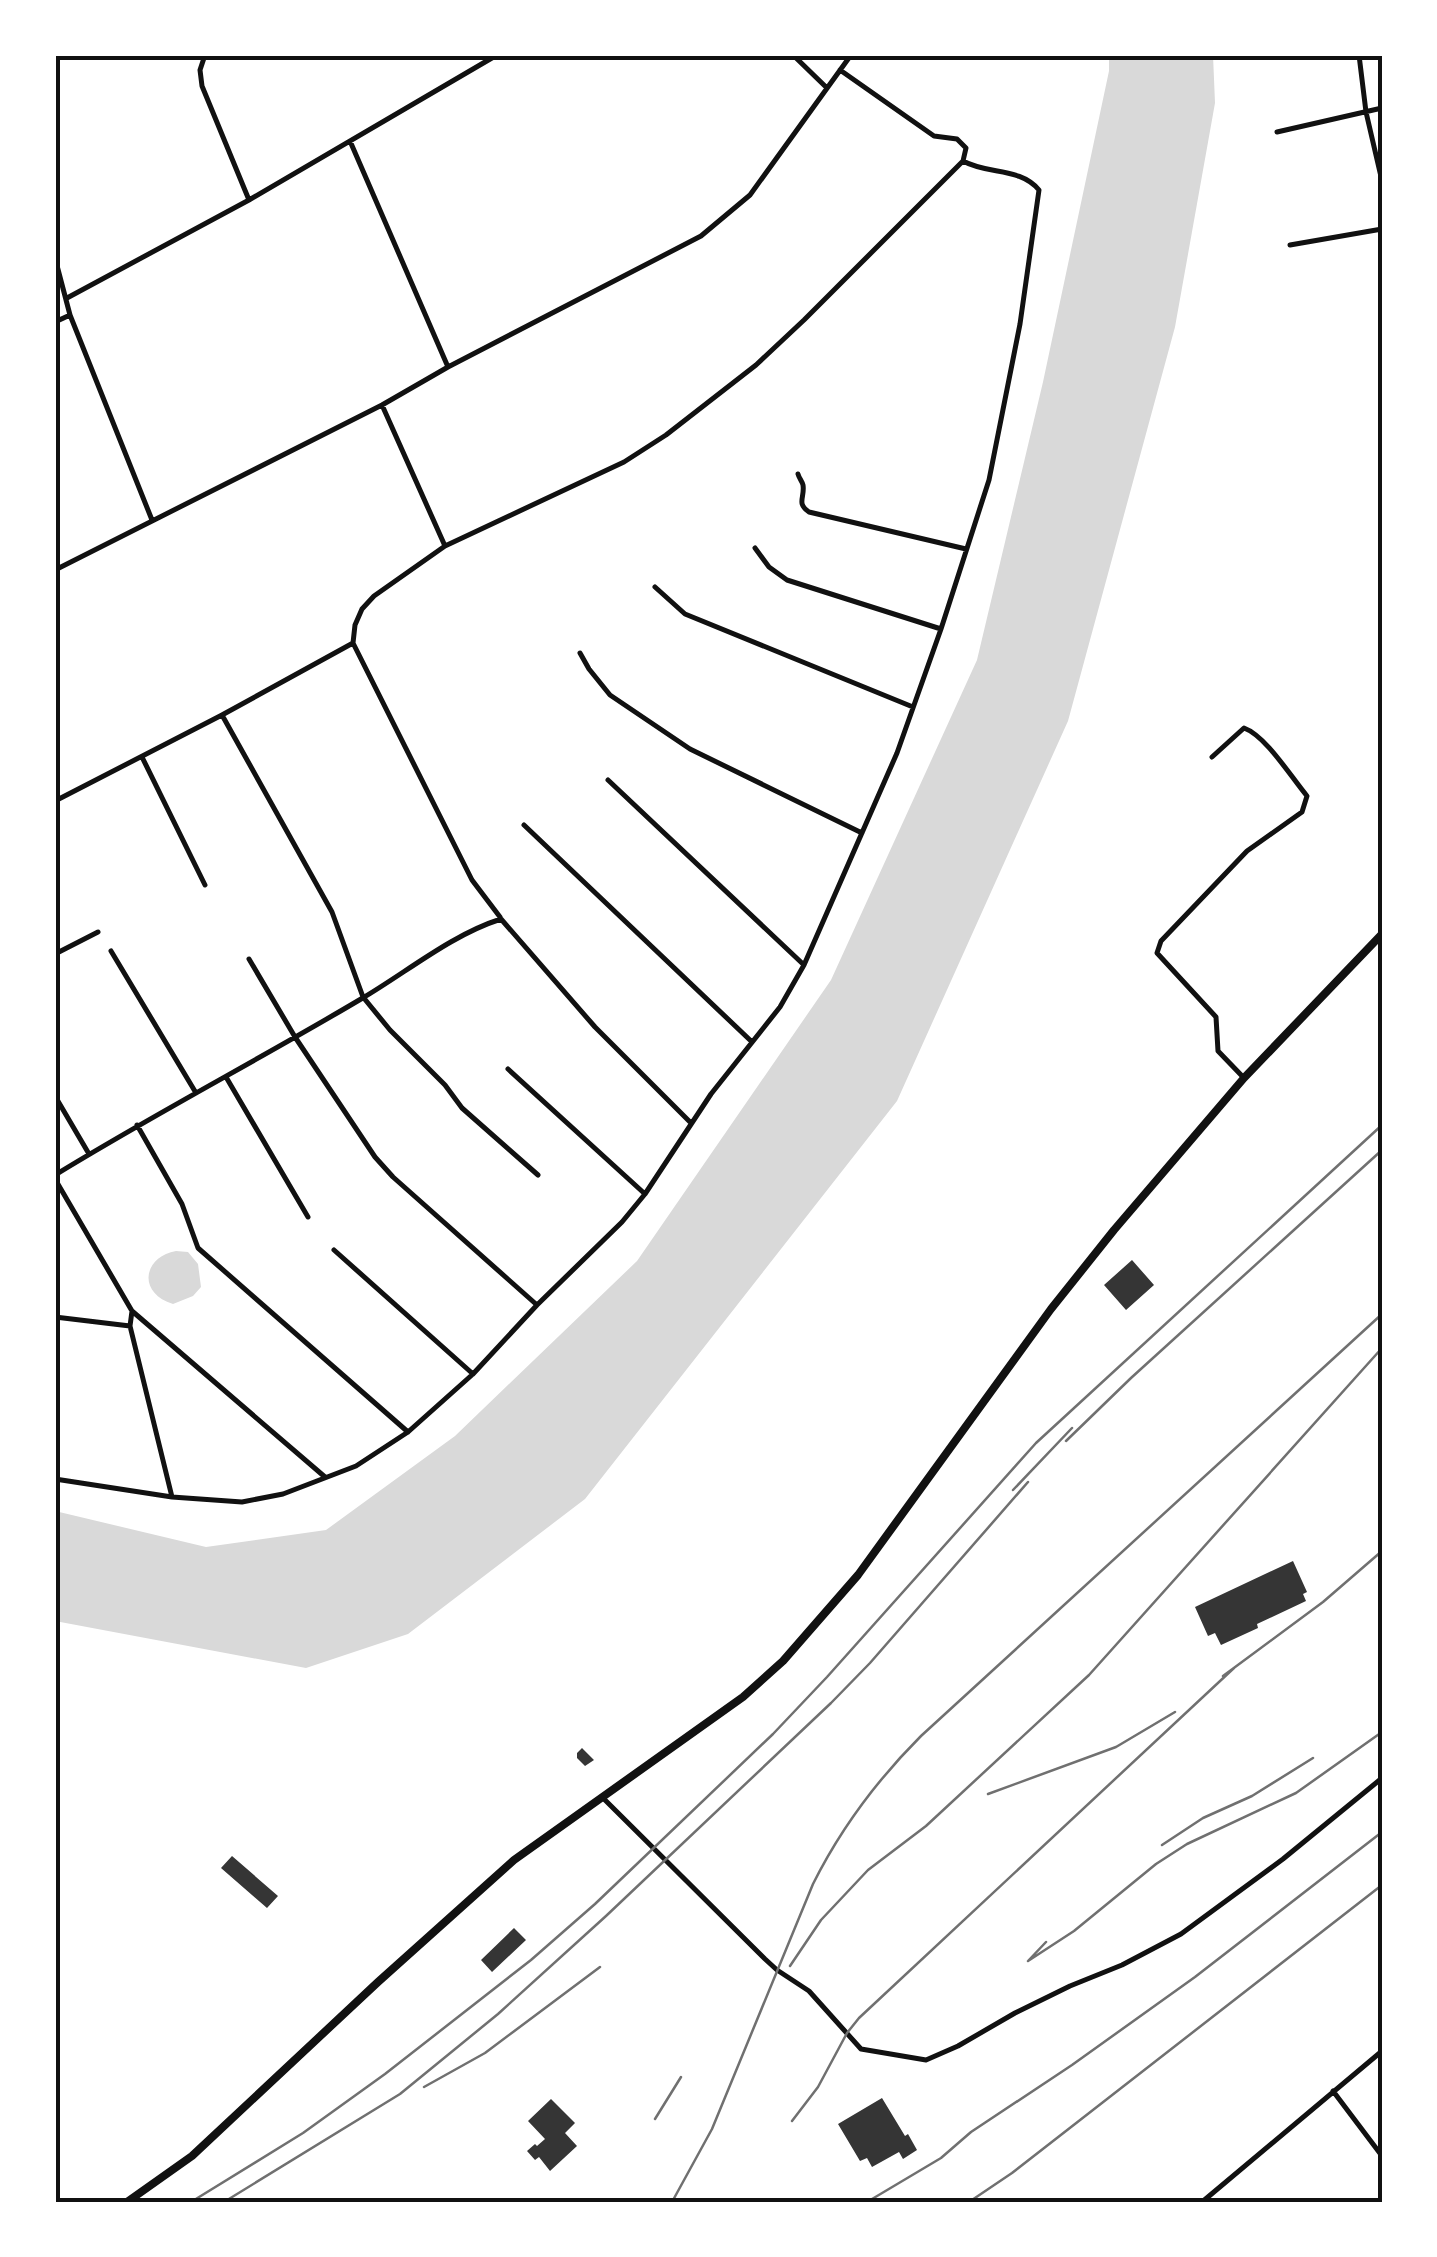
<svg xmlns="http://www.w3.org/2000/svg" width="1437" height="2257" font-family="Overpass,sans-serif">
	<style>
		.water { fill: #d9d9d9 }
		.building { fill: #353535 }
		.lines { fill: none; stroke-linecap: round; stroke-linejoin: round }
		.minor { stroke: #111; stroke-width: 5 }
		.secondary { stroke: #111; stroke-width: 8 }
		.rail { stroke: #707070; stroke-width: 2.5 }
		.neatline { fill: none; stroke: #111; stroke-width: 4 }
	</style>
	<rect width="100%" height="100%" fill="#fff"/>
	<path class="water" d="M1109 55H1213L1215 103 1175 327 1068 721 897 1101 585 1499 408 1634 306 1668 55 1621V1511L206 1547 326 1530 455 1436 637 1261 831 980 977 660 1043 382 1109 71Z
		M176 1251 188 1252 198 1264 201 1287 193 1296 173 1304C137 1293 143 1257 176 1251Z"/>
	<path class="building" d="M1132 1260 1154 1285 1126 1310 1104 1285Z
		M1293 1561 1307 1592 1303 1594 1306 1601 1257 1624 1258 1628 1221 1645 1215 1633 1208 1636 1195 1607Z
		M582 1748 594 1760 585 1766 577 1758V1753Z
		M232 1856 278 1896 267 1908 221 1868Z
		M514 1928 526 1940 492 1972 481 1960Z
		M882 2098 905 2136 908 2134 917 2150 903 2159 899 2152 872 2167 867 2158 860 2161 838 2124Z
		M551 2099 575 2123 565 2133 577 2146 550 2171 539 2157 535 2160 527 2151 535 2144 537 2146 545 2139 528 2121Z"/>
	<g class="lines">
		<path class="minor" d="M205 55 200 70 202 86 249 200
			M793 55 827 88
			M1359 55 1366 112 1382 181
			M1277 132 1382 108
			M350 141 448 367
			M1290 245 1382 229
			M55 258 70 315 152 520
			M67 298 249 200 497 55
			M55 322 70 315
			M382 405 445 546
			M798 474C799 478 802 481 803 485 805 498 796 503 809 512L966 549
			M755 548 769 567 787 580 941 629
			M55 570 382 405 448 367 701 236 750 195 851 55
			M655 587 685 614 913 707
			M353 643 472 880 500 917
			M580 653 589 669 610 695 690 749 862 833
			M222 715 332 912 363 997 390 1030 445 1085 462 1108 538 1175
			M142 757 205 885
			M1212 757 1244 728C1266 736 1291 777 1307 796L1302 812 1247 851 1161 941 1157 953 1216 1017 1218 1051 1244 1078
			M608 780 804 965
			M55 801 222 715 353 643 355 625 362 609 374 596 445 546 624 462 666 435 756 365 804 320 963 161
			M524 825 751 1041
			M111 951 196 1093
			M55 954 98 932
			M249 959 295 1037 375 1157 393 1177 537 1305
			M508 1069 645 1194
			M226 1077 308 1217
			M55 1096 89 1154
			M137 1125 182 1204 198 1248 408 1432
			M55 1175C156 1113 260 1059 361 999 407 972 451 935 501 919L595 1027 691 1123
			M55 1179 132 1311 130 1326 172 1497
			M334 1250 473 1374
			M132 1311 325 1477
			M55 1317 130 1326
			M55 1479 172 1497 242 1502 283 1494 356 1466 408 1432 473 1374 537 1305 622 1222 645 1194 711 1094 780 1007 804 965 897 753 941 629 989 480 1020 324 1039 190C1020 167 988 175 963 161L966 148 957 139 934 136 840 70
			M603 1798 765 1959 777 1970 809 1991 861 2049 926 2060 958 2046 1015 2013 1070 1986 1122 1965 1181 1934 1283 1859 1382 1778
			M1333 2091 1382 2156
			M1202 2202 1382 2051"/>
		<path class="secondary" d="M127 2202 192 2156 378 1982 514 1860 743 1697 783 1661 858 1575 1051 1309 1114 1230 1244 1078 1382 934"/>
		<path class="rail" d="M1066 1441 1131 1378 1382 1150
			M1013 1490 1072 1428
			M1223 1676 1323 1602 1382 1551
			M988 1794 1116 1747 1175 1712
			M1162 1845 1203 1818 1252 1796 1313 1758
			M1046 1942 1028 1961 1074 1931 1156 1864 1187 1844 1296 1793 1382 1732
			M790 1966 821 1920 868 1870 926 1826 1089 1675 1382 1348
			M424 2087 485 2053 600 1967
			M655 2119 681 2077
			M792 2121 818 2087 847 2033 859 2018 1234 1668
			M191 2202 303 2133 385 2074 531 1960 595 1904 773 1734 827 1677 1036 1443 1382 1125
			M224 2202 400 2094 498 2014 606 1916 831 1703 870 1663 1028 1482
			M672 2202 712 2129 813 1884C841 1828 877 1780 921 1736L1382 1314
			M867 2202 941 2158 971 2132 1072 2065 1195 1977 1382 1832
			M969 2202 1012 2173 1382 1885"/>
	</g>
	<rect width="1437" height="2257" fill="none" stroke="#ffffff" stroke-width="115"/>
	<rect x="58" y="58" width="1322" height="2142" class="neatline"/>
</svg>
